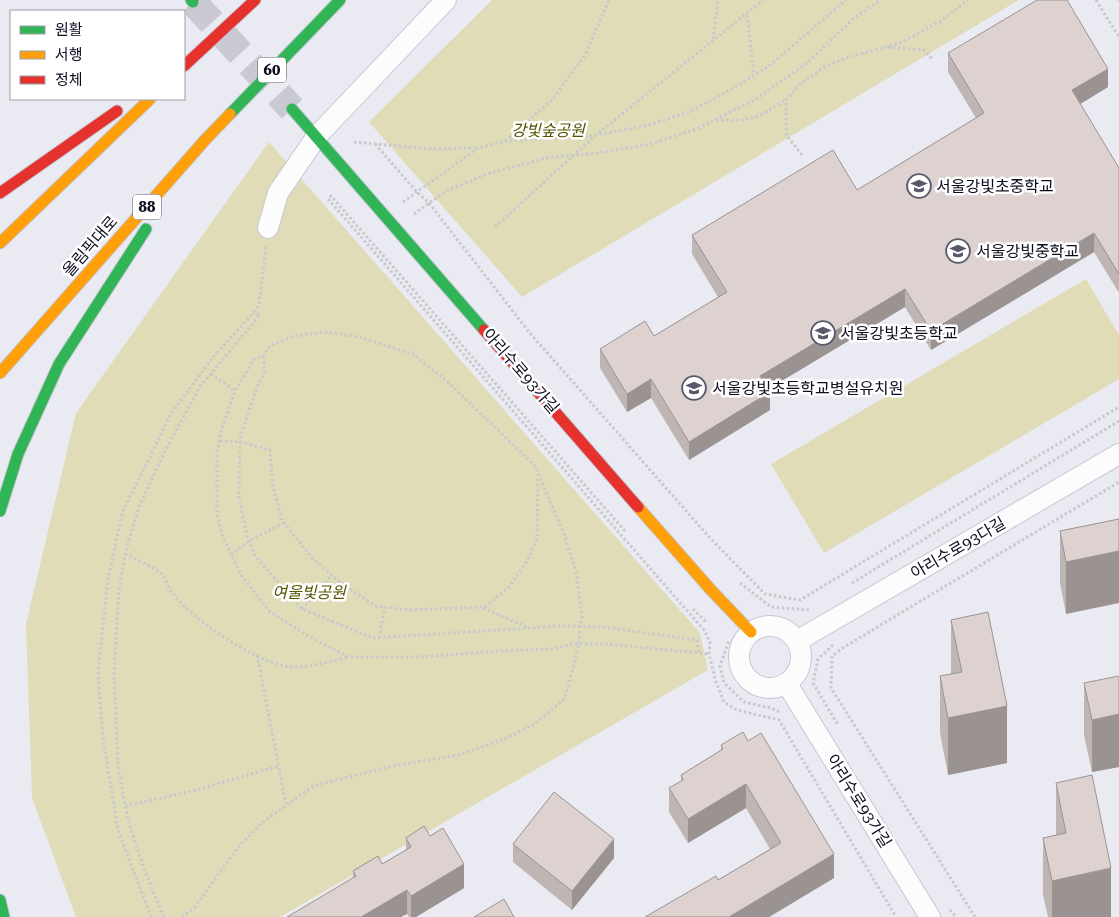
<svg xmlns="http://www.w3.org/2000/svg" width="1119" height="917" font-family="'Roboto Serif','Noto Sans KR',serif">
	<style>
		.green { fill: #e0dcb8 }
		.lines { fill: none; stroke-linecap: round; stroke-linejoin: round }
		.secondary-tunnel { stroke: #c9c9d2; stroke-width: 28; stroke-dasharray: 28 14; stroke-linecap: butt }
		.street-casing { stroke: #c5c6d4; stroke-width: 22 }
		.fast-casing { stroke: #c5c6d4; stroke-width: 13 }
		.slow-casing { stroke: #c5c6d4; stroke-width: 13 }
		.jam-casing { stroke: #c5c6d4; stroke-width: 13 }
		.path { stroke: #c8c9cc; stroke-width: 3; stroke-dasharray: 2.5 2.5; stroke-linecap: butt }
		.street { stroke: #fcfcfd; stroke-width: 20 }
		.fast { stroke: #30b455; stroke-width: 11 }
		.slow { stroke: #ff9f0a; stroke-width: 11 }
		.jam { stroke: #e5322d; stroke-width: 11 }
		.wall { fill: #bfb5b3 }
		.shaded-wall { fill: #9b9392 }
		.building { fill: #ded2d0; stroke: #9b9392 }
		.labels { text-anchor: middle; dominant-baseline: central; stroke-width: 5; stroke-linejoin: round; paint-order: stroke }
		.shield { fill: #fff; stroke: #555463; stroke-width: 1 }
		.shield-label { font-size: 15px; font-weight: bold; fill: #0c0b20 }
		.park-label { font-size: 16px; font-style: italic; fill: #595000; stroke: #fff }
		.poi-label { font-size: 16px; fill: #0c0b20; stroke: #fff; text-anchor: start }
		.street-label { font-size: 16px; fill: #0c0b20; stroke: #fff }
	</style>
	<rect width="100%" height="100%" fill="#eaebf2"/>
	<path class="green" d="M492 0H1019L522 297 369 122Z
		M269 142 700 633 708 670 280 917H76L32 798 26 624 76 413Z
		M1086 279 1119 335V379L824 553 771 464Z"/>
	<g class="lines">
		<path class="secondary-tunnel" d="M193 2 292 109"/>
		<g class="street-casing">
			<path id="street" d="M268 228 278 193 317 136 446 0
				M739 657a31 31 0 1 1 62 0a31 31 0 1 1-62 0Z
				M797 641 1119 454
				M787 684 930 917"/>
		</g>
		<g class="fast-casing">
			<path id="fast" d="M191 0 193 2
				M292 109 484 330
				M230 114 340 0
				M0 511 18 454 59 364 146 229
				M0 900 4 917"/>
		</g>
		<g class="slow-casing">
			<path id="slow" d="M0 243 150 99
				M0 373 205 140 230 114
				M638 507 711 590 751 632"/>
		</g>
		<g class="jam-casing">
			<path id="jam" d="M184 66 255 0
				M0 193 117 111
				M484 330 638 507"/>
		</g>
		<path class="path" d="M1096 0 1119 37
			M1119 0V1
			M747 15 754 75
			M713 39 718 0
			M888 47 924 50 933 60
			M716 120C732 121 747 121 762 114 771 110 778 104 786 100
			M505 141 552 100 585 55 609 0
			M354 142 432 149 477 148
			M375 144 417 192 429 203 529 332 709 537 765 594 800 600 1119 407
			M802 155 787 136 786 124V100L800 84 824 67 846 58 900 43 941 21 968 0
			M403 202 478 148 506 141 592 136 649 125 689 112 732 89 769 66 846 0
			M414 214 446 191 490 173 546 158 598 153 650 144 699 128 756 99 807 63 854 18 881 0
			M495 227 596 135 763 0
			M263 356 265 372 257 387 240 438 239 497 247 536 255 556 302 609 373 638 559 626 603 627 697 640 699 653
			M211 374 235 391
			M220 441 240 442 270 450 273 487 282 520 312 558 342 584 376 606 408 610 485 607 509 587 527 561 537 539 538 475
			M625 531 331 196 328 199 704 630 710 642 709 654 716 682 724 702 737 710 779 720 896 917
			M125 554C133 558 158 569 162 574 167 580 168 589 173 594 196 622 249 658 285 666 302 670 331 661 349 657
			M231 555 249 541 284 523
			M740 583 771 607 809 610
			M852 583 1119 421
			M483 608 527 627
			M302 609 332 575
			M693 609 706 622
			M379 638 385 607
			M727 642 728 643 720 666 724 683 744 702 771 708 779 712
			M833 645 818 659 813 683 838 725
			M257 655 286 804
			M125 806 193 791 278 766
			M950 910 956 917
			M151 917 118 830 103 738 98 673 108 579 123 511 172 412 214 356 254 312
			M164 917 144 869 128 820 118 766 114 673 119 588 126 550 139 507 164 453 199 388 260 315 254 312 259 305 266 247
			M182 917 194 908 239 846 263 822 313 786 393 766 459 755 504 739 535 724 565 698 579 644 580 626 582 616 576 572 564 534 535 466 449 383 413 354 359 337 327 332 294 336 270 346 263 356 254 359 235 391 222 428 217 452V514L222 535 241 575 269 611 308 636 349 657H419L501 651 552 649 574 644H607L709 654
			M975 917 831 688 832 656 844 647 1119 482"/>
		<use href="#street" class="street"/>
		<use href="#fast" class="fast"/>
		<use href="#slow" class="slow"/>
		<use href="#jam" class="jam"/>
	</g>
	<path class="wall" d="M948 53 1108 87 1080 104 1119 168V293L1094 252 931 350 905 307 768 389 770 410 689 460 651 398 627 412 600 368V349L654 336 718 297 692 254V235L857 190 976 118 948 72Z
		M1119 519 1066 614 1060 583V531Z
		M951 620 1007 763 948 775 940 733V676L951 674Z
		M1119 676V767L1092 772 1084 735V683Z
		M721 745 834 878 769 917H645L718 880 770 849 746 808 688 843 669 812V788L681 782V775L721 750Z
		M1056 783 1111 917H1048L1043 895V838L1056 835Z
		M430 836 464 888 416 917H409L407 914 353 878V871L382 864 406 850V838Z
		M513 844 614 858 572 910 513 862Z"/>
	<path class="shaded-wall" d="M1108 69V87L1072 109V90Z
		M1094 233V252L931 350V331Z
		M905 289V307L760 394V376Z
		M651 379V398L627 412V394Z
		M770 392V410L689 460V442Z
		M1119 551V603L1066 614V562Z
		M1007 706V763L948 775V718Z
		M1119 714V767L1092 772V720Z
		M746 784V808L688 843V819Z
		M614 839V858L572 910V891Z
		M834 854V878L769 917H729Z
		M464 864V888L416 917H411V896Z
		M1111 868V917H1052V881Z
		M407 890V914L401 917H361Z"/>
	<path class="building" d="M1037 0H1067L1108 69 1072 90 1119 168V274L1094 233 931 331 905 289 760 376 770 392 689 442 651 379 627 394 600 349 645 321 654 336 727 292 692 235 833 150 857 190 984 113 948 53Z
		M1119 519V551L1066 562 1060 531Z
		M988 612 1007 706 948 718 940 676 962 672 951 620Z
		M1119 676V714L1092 720 1084 683Z
		M743 732 748 741 761 733 834 854 729 917H645L716 876 718 880 781 843 746 784 688 819 669 788 683 780 681 775 723 749 721 745Z
		M1092 775 1111 868 1052 881 1043 838 1066 833 1056 783Z
		M554 792 614 839 572 891 513 844Z
		M424 826 430 836 443 828 464 864 411 896 407 890 361 917H287L356 876 353 871 378 856 382 864 411 847 406 838Z
		M504 899 514 917H474Z"/>
	<defs>
		<g id="school-ring" transform="scale(1.25)"><circle r="9.5" fill="#fff" stroke="#5a596a" stroke-width="1.5"/><path d="M0-5L7-2L0 1L-7-2ZM-4 1L0 2.5L4 1V4Q0 6-4 4Z" fill="#5a596a"/></g>
	</defs>
	<g fill-rule="evenodd">
		<use href="#school-ring" x="919" y="186"/>
		<use href="#school-ring" x="958" y="251"/>
		<use href="#school-ring" x="823" y="333"/>
		<use href="#school-ring" x="694" y="388"/>
	</g>
	<g class="labels">
		<g class="shield">
			<rect x="258" y="57.5" width="28" height="25" rx="4"/>
			<rect x="133" y="194.5" width="28" height="25" rx="4"/>
		</g>
		<g class="shield-label">
			<text x="272" y="70">60</text>
			<text x="147" y="207">88</text>
		</g>
		<g class="park-label">
			<text x="548" y="130">강빛숲공원</text>
			<text x="309" y="592">여울빛공원</text>
		</g>
		<g class="poi-label">
			<text x="936" y="186">서울강빛초중학교</text>
			<text x="976" y="251">서울강빛중학교</text>
			<text x="840" y="333">서울강빛초등학교</text>
			<text x="712" y="388">서울강빛초등학교병설유치원</text>
		</g>
		<g class="street-label">
			<text transform="translate(90 246) rotate(-49)">올림픽대로</text>
			<text transform="translate(521 371) rotate(49)">아리수로93가길</text>
			<text transform="translate(958 548) rotate(-30)">아리수로93다길</text>
			<text transform="translate(859 801) rotate(58)">아리수로93가길</text>
		</g>
	</g>
	<rect x="10" y="10" width="175" height="90" fill="#ffffff" stroke="#9e9da6"/>
	<rect x="20" y="26" width="25" height="8" fill="#30b455" stroke="#9e9da6"/>
	<text x="55" y="35" font-size="15" fill="#0c0b20">원활</text>
	<rect x="20" y="51" width="25" height="8" fill="#ff9f0a" stroke="#9e9da6"/>
	<text x="55" y="60" font-size="15" fill="#0c0b20">서행</text>
	<rect x="20" y="76" width="25" height="8" fill="#e5322d" stroke="#9e9da6"/>
	<text x="55" y="85" font-size="15" fill="#0c0b20">정체</text>
</svg>
